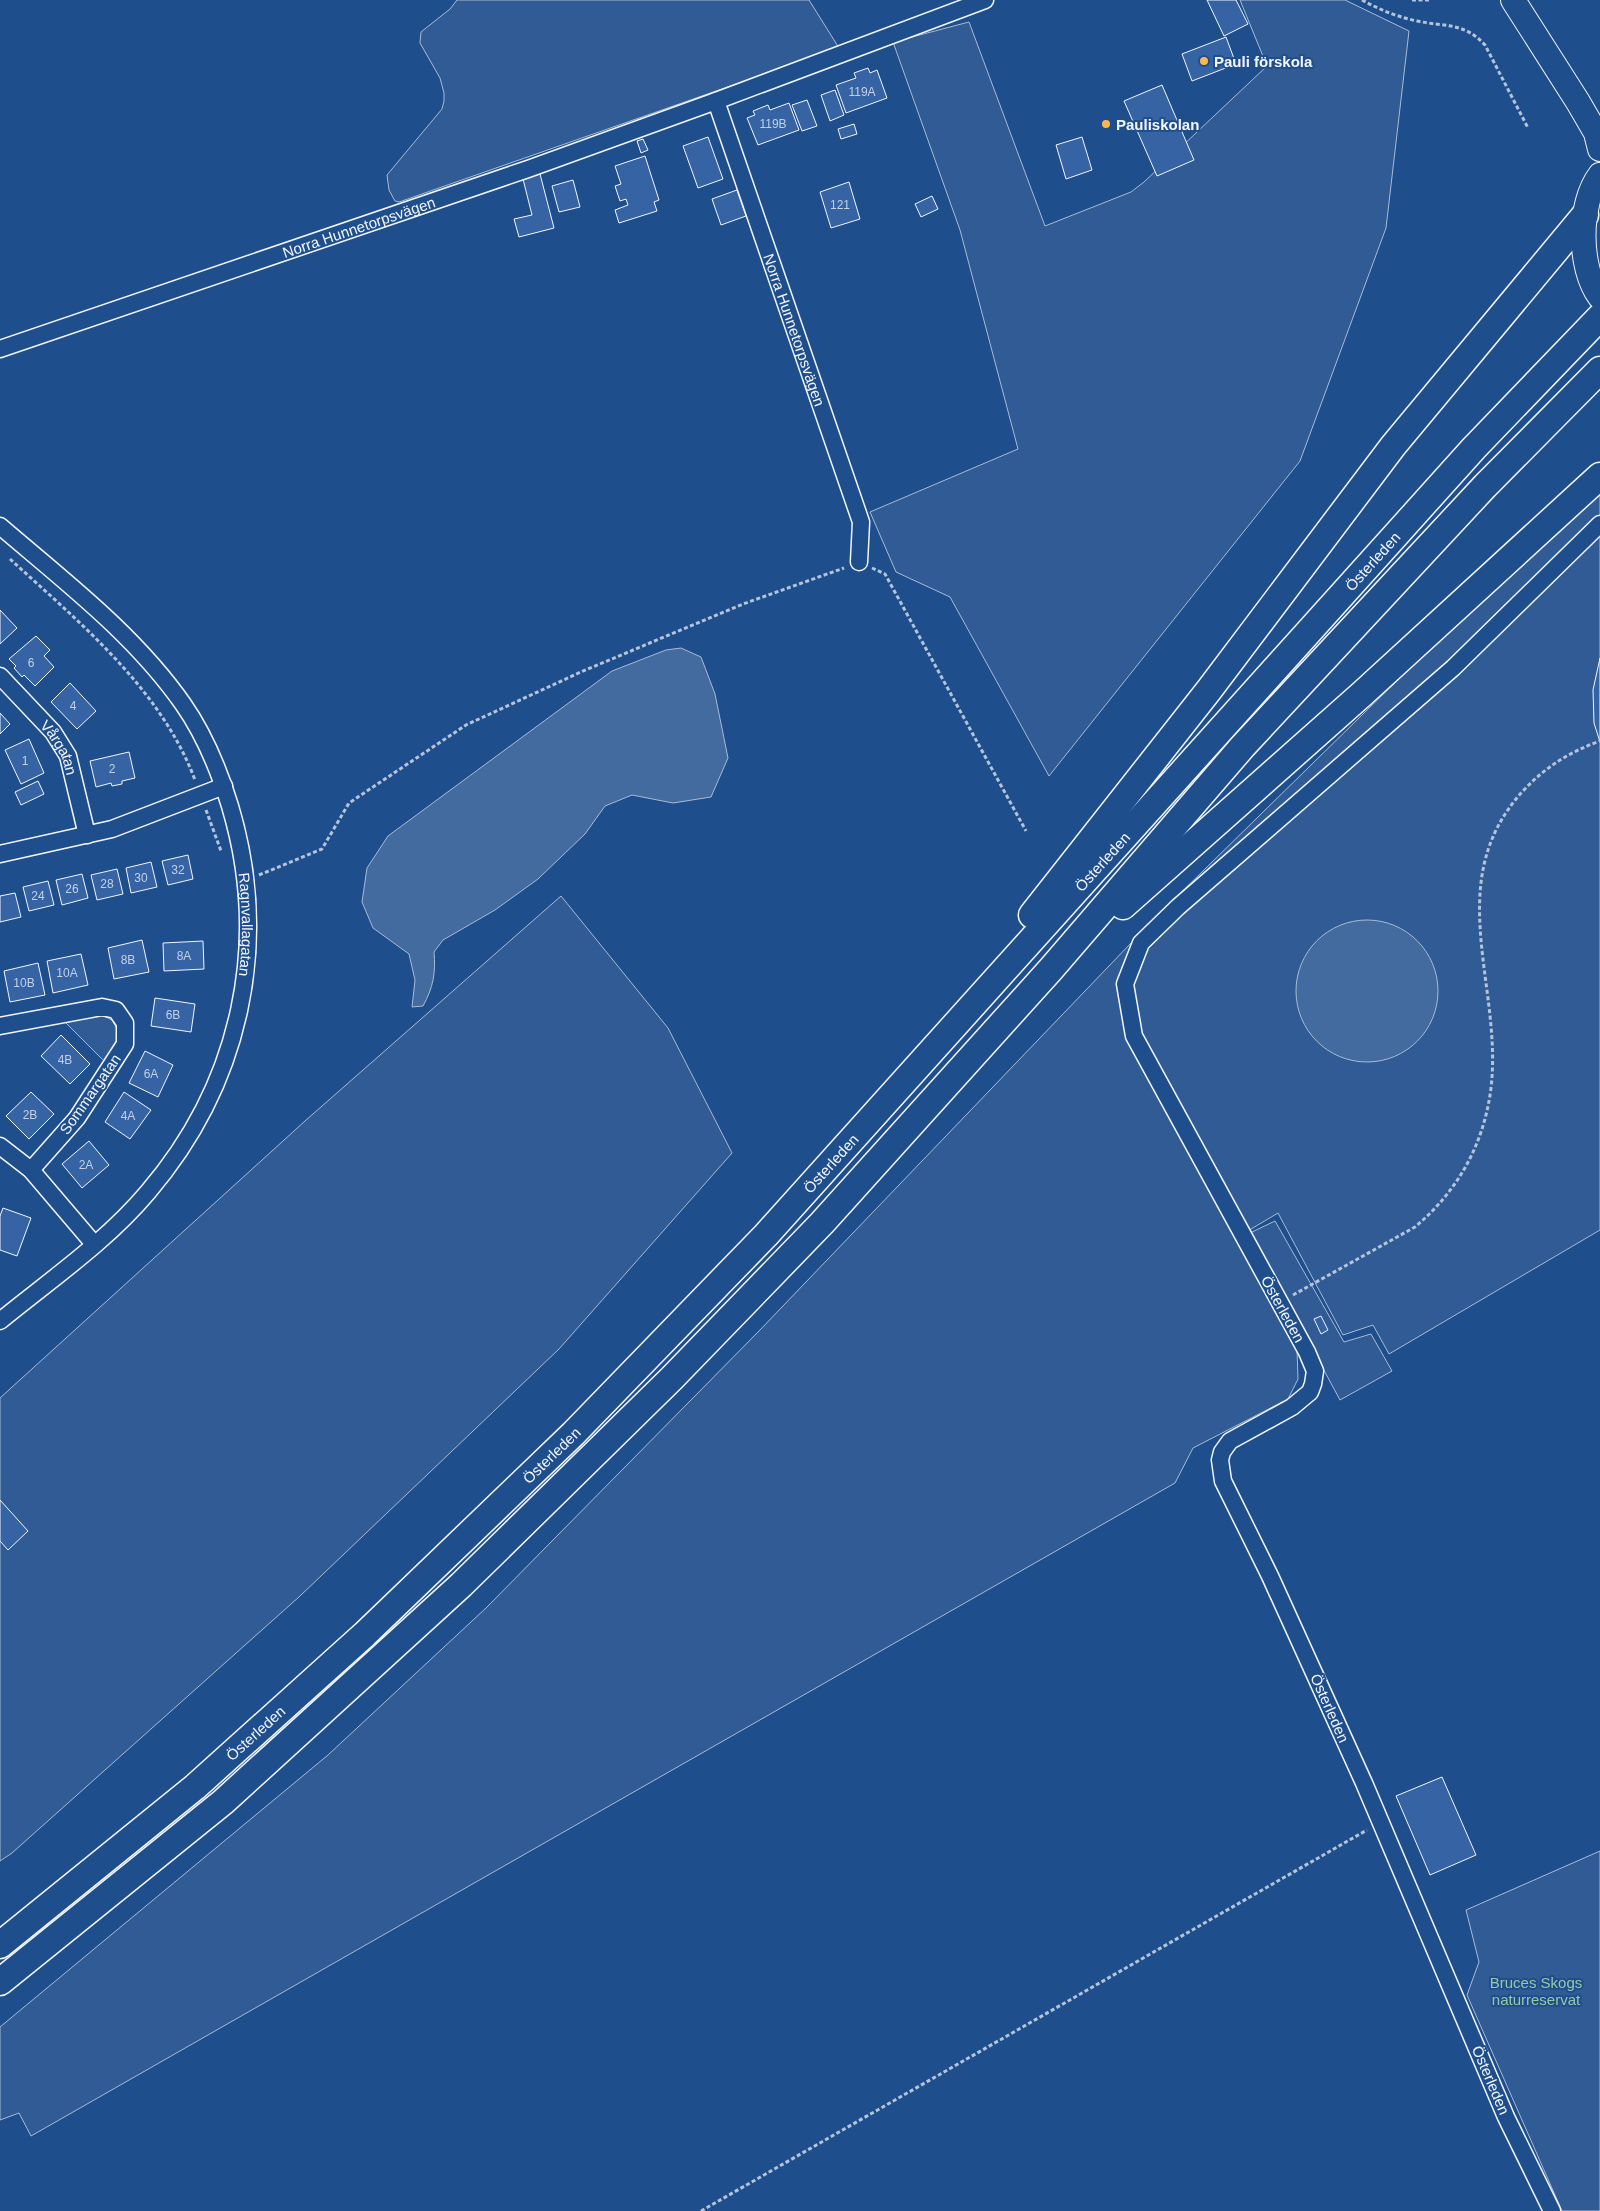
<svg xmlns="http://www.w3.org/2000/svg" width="1600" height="2211" font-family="Helvetica,sans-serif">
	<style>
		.built { fill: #305b95; stroke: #a8bbd7 }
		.water { fill: #446ba0; stroke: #a8bbd7 }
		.building { fill: #3563a3; stroke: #f2f6ff }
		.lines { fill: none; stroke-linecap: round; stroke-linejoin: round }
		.street-casing { stroke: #f2f6ff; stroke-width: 19 }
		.secondary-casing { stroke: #f2f6ff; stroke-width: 26 }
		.primary-casing { stroke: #f2f6ff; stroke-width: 29 }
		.path { stroke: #b3c4dc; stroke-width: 3; stroke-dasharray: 4 2.5; stroke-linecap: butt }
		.street { stroke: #1f4e8c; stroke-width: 16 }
		.secondary { stroke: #1f4e8c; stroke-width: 24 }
		.primary { stroke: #1f4e8c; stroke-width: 26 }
		.poi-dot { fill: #ffb74d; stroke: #1f4e8c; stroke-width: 2 }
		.labels { text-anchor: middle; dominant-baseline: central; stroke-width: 4; stroke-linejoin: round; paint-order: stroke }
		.number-label { font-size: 12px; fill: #c3d1e8 }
		.poi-label { font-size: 15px; font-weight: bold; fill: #f2f6ff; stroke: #1f4e8c; text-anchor: start }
		.street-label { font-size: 15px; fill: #f2f6ff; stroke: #1f4e8c }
		.park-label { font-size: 15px; fill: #97c8a6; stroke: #1f4e8c }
	</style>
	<rect width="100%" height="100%" fill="#1f4e8c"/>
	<path class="built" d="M457 0H809L839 48 399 202 395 201 389 190 387 175 442 109 444 101V93L440 78 420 43 421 32 450 9Z
		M1240 0H1345L1409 31 1386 228 1300 461 1049 776 950 597 896 572 870 512 1018 449 960 230 893 42 969 22 1045 226 1131 192 1144 182 1267 66Z
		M1600 490V1230L1389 1354 1373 1325 1343 1335 1278 1213 1236 1238 1297 1350 1298 1379 1288 1399 1193 1448 1175 1483 31 2136 19 2113 0 2120V2027L328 1755 486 1608 759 1331 1155 918 1515 565Z
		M561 896 668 1028 732 1153 559 1349 300 1596 12 1853 0 1861V1398L305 1121Z
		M94 1013 104 1016 112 1020 116 1027 118 1037 106 1063 64 1021Z
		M1275 1221 1344 1342 1371 1334 1392 1371 1340 1400 1250 1233Z
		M1600 1851V2211H1562L1467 1995 1479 1962 1466 1910Z"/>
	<path class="water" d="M681 648 701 657 715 694 728 758 711 797 673 803 632 795 605 806 585 834 538 879 495 910 443 940 434 952C436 973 433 988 423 1006L412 1007 415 980 409 954 373 928 362 902 367 868 388 836 612 671 666 650Z
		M1296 991a71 71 0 1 1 142 0a71 71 0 1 1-142 0Z"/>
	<path class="building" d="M1207 0H1236L1248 24 1224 36Z
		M1226 37 1236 64 1192 81 1182 54Z
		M868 68 870 73 877 70 887 98 846 113 836 85 856 78 854 73Z
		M1162 85 1194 160 1157 176 1124 101Z
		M835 90 844 115 830 121 821 95Z
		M807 100 817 126 802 131 792 105Z
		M789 103 799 130 758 145 747 118 755 115 753 111 768 105 770 110Z
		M854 124 857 134 841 139 838 129Z
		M708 137 723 179 698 188 683 146Z
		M1082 137 1092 170 1066 179 1056 145Z
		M643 139 648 150 641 153 637 141Z
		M645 156 659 200 654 202 657 211 619 223 615 210 628 205 626 199 620 201 615 186 621 184 615 166Z
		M540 174 554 228 519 237 514 219 532 215 523 179Z
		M573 180 580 207 559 212 552 186Z
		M849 182 860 219 831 228 820 192Z
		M737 190 746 216 721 225 712 199Z
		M932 196 938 209 921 217 915 204Z
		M0 610 17 628 0 644Z
		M36 636 50 650 44 656 54 667 35 686 24 675 22 677 14 668 16 666 9 659Z
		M1600 658V742L1594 723 1593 690Z
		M70 683 96 711 77 729 51 702Z
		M0 713 10 724 0 734Z
		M29 739 44 773 21 784 5 750Z
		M129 752 135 778 122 781V784L112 786 111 783 96 787 90 761Z
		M38 781 44 794 21 805 15 792Z
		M188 855 193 879 168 885 162 861Z
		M151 862 157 887 131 893 126 868Z
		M117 869 123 894 97 900 91 875Z
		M82 874 88 898 62 905 56 880Z
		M48 881 54 905 29 911 23 887Z
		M15 893 21 917 0 922V896Z
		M142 940 149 972 114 979 108 948Z
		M203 941 204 969 164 971 163 943Z
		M81 954 88 985 53 993 47 961Z
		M38 963 45 995 10 1002 4 971Z
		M155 998 195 1004 191 1032 151 1026Z
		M61 1035 90 1064 70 1084 41 1056Z
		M145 1051 173 1065 158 1097 129 1083Z
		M31 1092 54 1114 29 1139 6 1116Z
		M124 1092 151 1110 130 1139 105 1122Z
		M89 1141 109 1165 82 1188 62 1164Z
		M3 1208 31 1218 17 1256 0 1250V1216Z
		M1321 1316 1328 1330 1321 1334 1314 1319Z
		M0 1500 28 1531 8 1550 0 1541Z
		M1442 1777 1476 1855 1430 1875 1396 1796Z"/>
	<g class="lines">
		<g class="street-casing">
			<g id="street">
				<path id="s1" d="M716 101 861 522 859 562"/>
				<path id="s2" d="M0 349 528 169 716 101 985 0"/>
				<path id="s3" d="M0 526C64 581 134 634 183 704 204 734 219 770 230 806 271 943 241 1083 148 1192 106 1242 50 1280 0 1321"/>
				<path id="s4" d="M0 676 53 732 68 756 87 835"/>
				<path d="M0 854 112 829 224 786"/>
				<path d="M0 1026 102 1007 116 1010 125 1023V1044L77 1118 31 1170"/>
				<path d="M0 1146 31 1170 94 1244"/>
				<path d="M1552 2211 1506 2117 1364 1783 1270 1576 1223 1481 1220 1460 1222 1452 1230 1441 1292 1407 1310 1392 1313 1384 1315 1371 1307 1352 1134 1036 1125 984 1141 943 1178 907 1453 668 1600 524"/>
			</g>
		</g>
		<g class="secondary-casing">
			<path id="secondary" d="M1513 0 1578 102 1596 133 1600 149
				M1600 175C1578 204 1578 267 1600 297"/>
		</g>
		<g class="primary-casing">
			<g id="primary">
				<path d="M1123 906 1362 694 1600 476"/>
				<path d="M1032 915 1209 690 1393 446 1585 215"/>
				<path id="s5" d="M0 1945 195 1787 365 1634 573 1434 766 1235 1474 448 1600 317"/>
				<path d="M0 1982 223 1802 461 1585 672 1378 822 1223 1051 969 1243 746 1485 486 1600 370"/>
			</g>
		</g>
		<path class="path" d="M1362 0C1380 10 1398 17 1417 21 1445 27 1464 22 1485 45L1528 128
			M1412 0H1429
			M10 559C80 623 161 689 195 780
			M872 568 885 574 1026 831
			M206 810 221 851
			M259 875 322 849 349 803 466 725 583 671 743 604 844 568
			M1293 1295 1415 1227C1458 1191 1484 1144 1491 1088 1503 986 1441 882 1522 792 1544 768 1569 752 1600 741
			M701 2211 1367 1830"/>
		<use href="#street" class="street"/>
		<use href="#secondary" class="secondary"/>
		<use href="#primary" class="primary"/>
	</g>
	<g class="poi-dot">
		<circle cx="1204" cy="61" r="5"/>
		<circle cx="1106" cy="124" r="5"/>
	</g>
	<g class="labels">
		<g class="number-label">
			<text x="862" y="92">119A</text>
			<text x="773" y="124">119B</text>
			<text x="840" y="205">121</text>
			<text x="31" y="663">6</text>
			<text x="73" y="706">4</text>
			<text x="25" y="761">1</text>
			<text x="112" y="769">2</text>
			<text x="178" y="870">32</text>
			<text x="141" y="878">30</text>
			<text x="107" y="884">28</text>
			<text x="72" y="889">26</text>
			<text x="38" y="896">24</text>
			<text x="184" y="956">8A</text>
			<text x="128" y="960">8B</text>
			<text x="67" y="973">10A</text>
			<text x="24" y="983">10B</text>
			<text x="173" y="1015">6B</text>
			<text x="65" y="1060">4B</text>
			<text x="151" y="1074">6A</text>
			<text x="30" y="1115">2B</text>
			<text x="128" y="1116">4A</text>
			<text x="86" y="1165">2A</text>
		</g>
		<g class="poi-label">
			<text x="1214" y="61">Pauli förskola</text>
			<text x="1116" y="124">Pauliskolan</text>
		</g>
		<g class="street-label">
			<text stroke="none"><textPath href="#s2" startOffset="379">Norra Hunnetorpsvägen</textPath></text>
			<text stroke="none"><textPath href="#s1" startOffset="242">Norra Hunnetorpsvägen</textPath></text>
			<text stroke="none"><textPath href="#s5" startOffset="1952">Österleden</textPath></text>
			<text stroke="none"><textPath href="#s4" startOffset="94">Vårgatan</textPath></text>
			<text stroke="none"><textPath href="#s5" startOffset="1548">Österleden</textPath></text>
			<text stroke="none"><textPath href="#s3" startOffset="489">Ragnvallagatan</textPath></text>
			<text transform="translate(90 1094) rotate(-55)">Sommargatan</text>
			<text stroke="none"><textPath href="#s5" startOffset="1142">Österleden</textPath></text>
			<text transform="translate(1283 1309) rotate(61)">Österleden</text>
			<text stroke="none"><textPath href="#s5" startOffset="738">Österleden</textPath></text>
			<text transform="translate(1330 1708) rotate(66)">Österleden</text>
			<text stroke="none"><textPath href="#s5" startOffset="332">Österleden</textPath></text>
			<text transform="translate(1491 2080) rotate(67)">Österleden</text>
		</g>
		<g class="park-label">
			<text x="1536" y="1982">Bruces Skogs<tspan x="1536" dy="17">naturreservat</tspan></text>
		</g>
	</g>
</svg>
